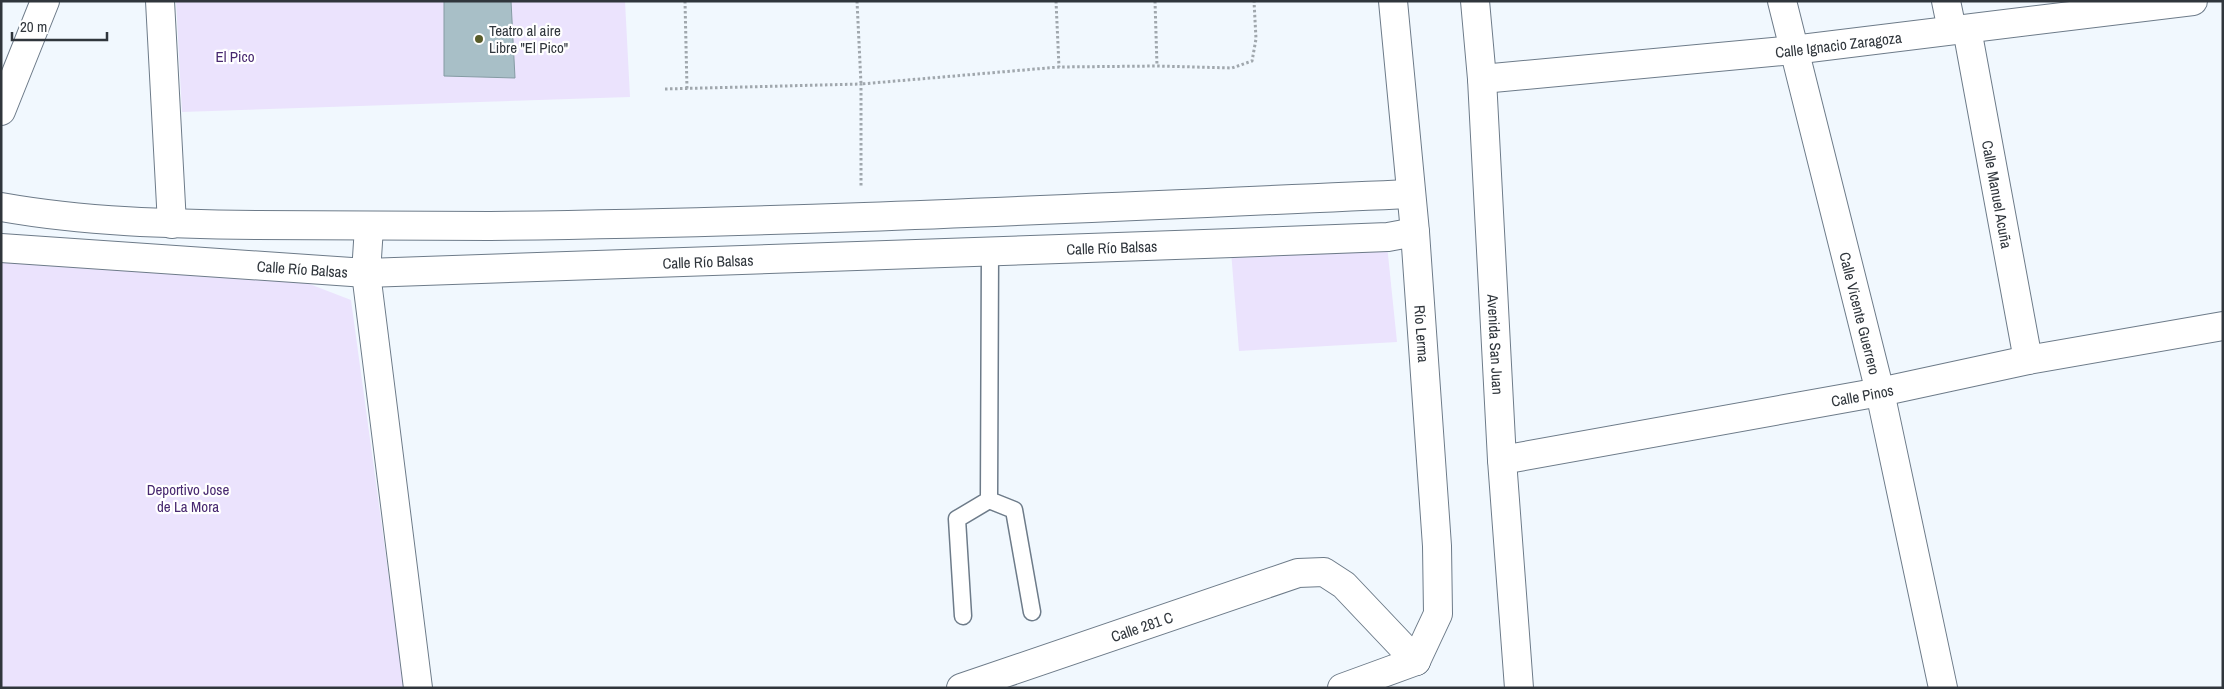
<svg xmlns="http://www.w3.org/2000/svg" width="2224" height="689" font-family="'Archivo Narrow',sans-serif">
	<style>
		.green { fill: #ebe3fd }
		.building { fill: #a8bfc7; stroke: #849ba3 }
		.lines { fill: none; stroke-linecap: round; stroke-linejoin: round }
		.service-casing { stroke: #6d7b89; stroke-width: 19 }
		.minor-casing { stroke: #6d7b89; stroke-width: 30 }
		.tertiary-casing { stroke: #6d7b89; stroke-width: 30 }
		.secondary-casing { stroke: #6d7b89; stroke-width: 30 }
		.path { stroke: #a0a7ad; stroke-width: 3; stroke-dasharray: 2.5 2.5; stroke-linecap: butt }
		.service { stroke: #fff; stroke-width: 16 }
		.minor { stroke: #fff; stroke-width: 28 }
		.tertiary { stroke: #fff; stroke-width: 28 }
		.secondary { stroke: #fff; stroke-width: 28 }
		.poi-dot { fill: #585c2a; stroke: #fff; stroke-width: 2 }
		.labels { text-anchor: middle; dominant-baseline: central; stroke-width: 4.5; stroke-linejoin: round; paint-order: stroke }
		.poi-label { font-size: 15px; fill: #30363c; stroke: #fff; text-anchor: start }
		.street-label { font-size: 15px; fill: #30363c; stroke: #fff }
		.park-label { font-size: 15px; fill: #47286f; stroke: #fff }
	</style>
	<rect width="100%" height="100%" fill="#f1f8fe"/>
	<path class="green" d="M176 1H625L630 97 182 112Z
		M1387 245 1397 342 1239 351 1231 251Z
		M1 254 286 275 351 300 404 688H1Z"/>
	<path class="building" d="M444 1H511L515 78 444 76Z"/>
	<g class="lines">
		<g class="service-casing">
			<path id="service" d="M990 251 989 500 1014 510 1032 612
				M963 616 957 519 989 500"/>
		</g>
		<g class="minor-casing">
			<g id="minor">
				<path d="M160 1 172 224"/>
				<path id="s1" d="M1393 1 1415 232 1437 546 1438 614 1416 661"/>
				<path id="s2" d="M1782 1 1880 392 1943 688"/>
				<path d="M1946 1 1952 30"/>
				<path id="s3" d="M1967 29 2028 360"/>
				<path id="s4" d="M1482 79 1793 50 2193 1"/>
				<path d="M1 111 45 1"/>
				<path d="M369 227 366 273 418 688"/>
				<path id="s5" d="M1502 460 1880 392 2028 360 2223 326"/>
				<path id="s6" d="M961 688 1298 573 1324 572 1344 585 1416 661"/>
				<path d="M1342 688 1416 661"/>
			</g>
		</g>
		<g class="tertiary-casing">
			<g id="tertiary">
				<path d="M1 207C85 222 171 224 256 225 334 226 412 226 490 226 797 223 1104 207 1411 194"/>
				<path id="s7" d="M1 248 366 273 1233 243 1388 237 1415 232"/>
			</g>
		</g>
		<g class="secondary-casing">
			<g id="secondary">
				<path id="s8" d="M1475 1 1482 79 1502 460 1519 688"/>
			</g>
		</g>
		<path class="path" d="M685 1 687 89
			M857 1 861 84 1059 67 1157 66 1232 68 1252 61 1256 39 1254 1
			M1056 1 1059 67
			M1155 1 1157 66
			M665 89 861 84V187"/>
		<use href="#service" class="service"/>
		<use href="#minor" class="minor"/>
		<use href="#tertiary" class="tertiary"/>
		<use href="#secondary" class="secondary"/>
	</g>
	<circle class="poi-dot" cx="479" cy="39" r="5"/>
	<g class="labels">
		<g class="poi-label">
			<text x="489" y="30">Teatro al aire<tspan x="489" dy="17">Libre "El Pico"</tspan></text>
		</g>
		<g class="street-label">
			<text stroke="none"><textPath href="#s4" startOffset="358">Calle Ignacio Zaragoza</textPath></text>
			<text stroke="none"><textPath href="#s3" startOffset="168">Calle Manuel Acuña</textPath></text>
			<text stroke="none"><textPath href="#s7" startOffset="1112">Calle Río Balsas</textPath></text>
			<text stroke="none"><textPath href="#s7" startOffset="708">Calle Río Balsas</textPath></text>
			<text stroke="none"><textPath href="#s7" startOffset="302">Calle Río Balsas</textPath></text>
			<text stroke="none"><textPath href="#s2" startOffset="322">Calle Vicente Guerrero</textPath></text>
			<text stroke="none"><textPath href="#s1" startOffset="334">Río Lerma</textPath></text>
			<text stroke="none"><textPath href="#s8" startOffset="344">Avenida San Juan</textPath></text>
			<text stroke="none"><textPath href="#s5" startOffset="366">Calle Pinos</textPath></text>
			<text stroke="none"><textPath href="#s6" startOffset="191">Calle 281 C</textPath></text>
		</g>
		<g class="park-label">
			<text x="235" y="56">El Pico</text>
			<text x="188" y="489">Deportivo Jose<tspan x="188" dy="17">de La Mora</tspan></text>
		</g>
	</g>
	<rect width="2224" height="689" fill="none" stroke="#30363c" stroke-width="5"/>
	<path d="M12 32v8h95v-8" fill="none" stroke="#30363c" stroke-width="2.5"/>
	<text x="20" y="32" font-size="15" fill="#30363c" stroke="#ffffff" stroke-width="4" paint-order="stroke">20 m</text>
</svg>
